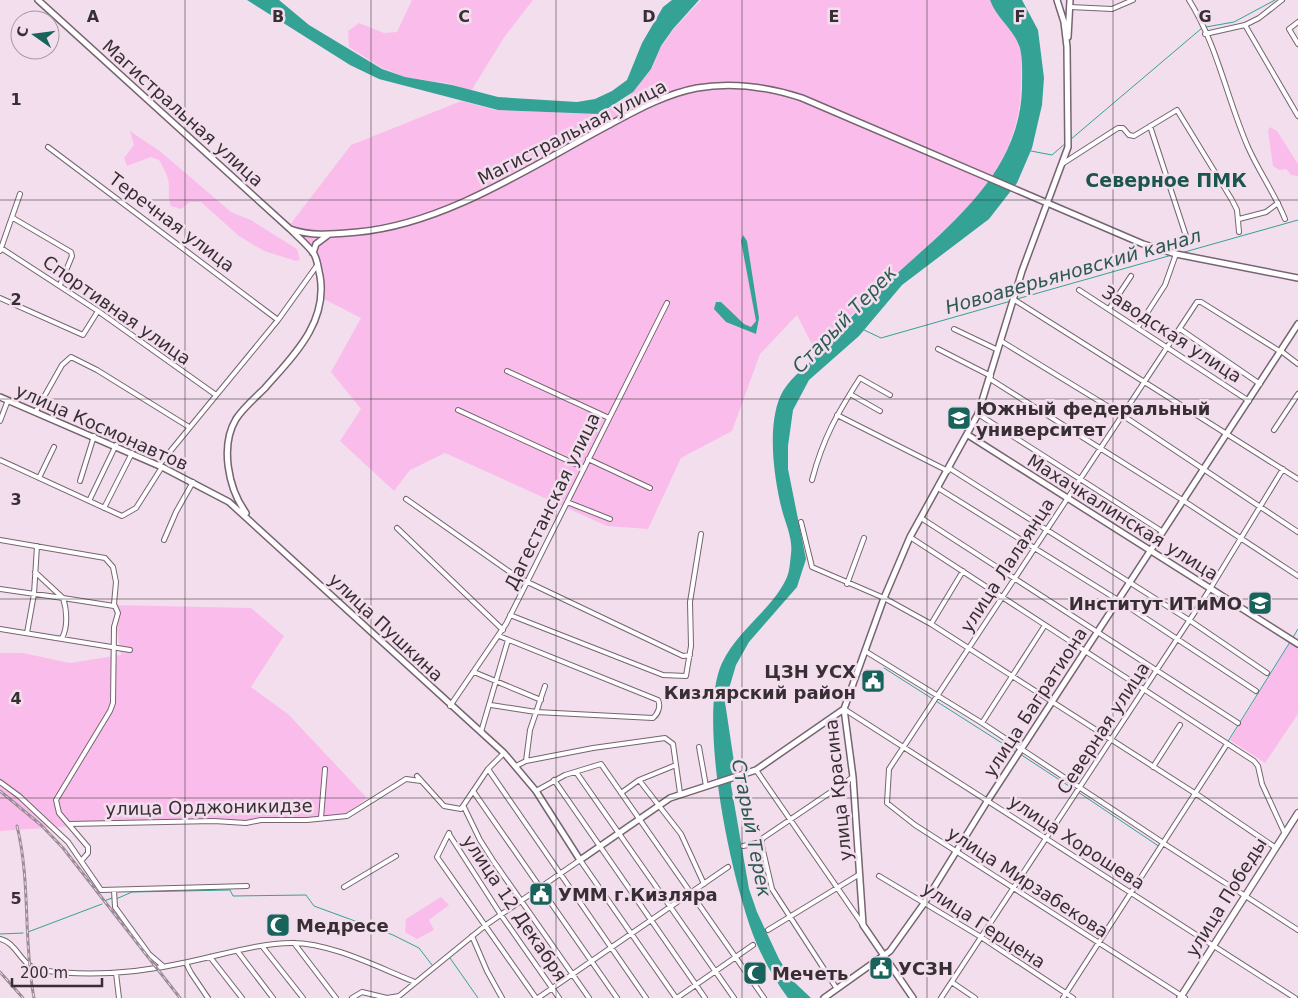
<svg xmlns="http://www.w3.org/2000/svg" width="1298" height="998" font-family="'DejaVu Sans',sans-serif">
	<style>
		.green { fill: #fabdeb }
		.water { fill: #34a295 }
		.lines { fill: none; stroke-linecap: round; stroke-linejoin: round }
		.stream { stroke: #34a295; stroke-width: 1 }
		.street-casing { stroke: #766471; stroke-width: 6 }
		.secondary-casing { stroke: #766471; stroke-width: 8 }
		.primary-casing { stroke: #766471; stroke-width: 8 }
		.street { stroke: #fff; stroke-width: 4 }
		.secondary { stroke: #fff; stroke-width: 5 }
		.primary { stroke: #fff; stroke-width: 5.5 }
		.rail-casing { stroke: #9a8c96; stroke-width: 3 }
		.rail { stroke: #f3deed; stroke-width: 1; stroke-dasharray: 4; stroke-linecap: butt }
		.grid { fill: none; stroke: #372f34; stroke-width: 1; stroke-opacity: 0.55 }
		.labels { text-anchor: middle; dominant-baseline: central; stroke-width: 5; stroke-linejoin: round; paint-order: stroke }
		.street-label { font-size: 18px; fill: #372f34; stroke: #f3deed }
		.poi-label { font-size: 18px; font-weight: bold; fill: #372f34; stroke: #f3deed; text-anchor: start }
		.neighbourhood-label { font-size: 19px; font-weight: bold; fill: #1c554e; stroke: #f3deed }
		.water-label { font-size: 19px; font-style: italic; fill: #2c5a53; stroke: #f3deed }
		.grid-label { font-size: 16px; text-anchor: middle; font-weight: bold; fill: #372f34; stroke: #f3deed; stroke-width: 5; stroke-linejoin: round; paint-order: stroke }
	</style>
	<rect width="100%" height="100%" fill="#f3deed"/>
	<path class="green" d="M412 0H533L505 36 471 91 451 84 405 77 382 68 349 47 348 31 359 23 384 33 397 32Z
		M701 0H990C997 18 1014 30 1020 48 1023 60 1021 75 1021 87 1019 189 923 244 858 309 843 323 830 339 817 354L797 315 760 354 732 431 681 458 648 529 607 526 445 453 410 470 394 491 340 441 361 409 331 372 361 318 324 299V282L316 250 289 226 351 145 461 101 496 110 600 114 629 96 652 68 659 50 673 30Z
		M1270 127 1277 131 1298 164V176L1291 175 1286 169 1279 170 1273 166 1268 131Z
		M130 131 161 152 231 212 251 220 297 249 300 260 296 261 264 251 239 236 201 202H190L181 209 171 206C168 198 169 195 169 186 169 177 163 167 159 160L151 157 127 166 124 158 134 145Z
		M113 605 251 608 284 636 251 687 288 714 367 798 341 818 118 823 0 831V653H23L70 663 121 655Z
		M1290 643 1298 648V714L1265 763 1230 740Z
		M441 897 449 905 429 920 434 930 417 939 405 932 406 919Z"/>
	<path class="water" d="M247 0H279L309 25 382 69 405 77 452 85 498 97 577 102 595 99 612 91 627 80 642 43 663 7 672 0H699L673 29 661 46 651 69 633 92 599 114 498 110 379 79 350 65Z
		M990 0H1022L1038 30 1044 78 1042 105 1032 148 1017 183 989 219 902 285 859 336 809 380 793 410 788 446V469L806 559 797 587 749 642 736 665 725 702 734 762 731 785 749 889 757 912 779 959 793 981 811 998H788C777 983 767 966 759 949 733 893 696 718 722 663 738 629 774 608 787 577 790 570 790 561 791 554 793 539 786 525 782 510 774 478 767 428 780 397 787 380 806 367 818 354 840 328 864 303 890 280 947 227 1020 174 1022 88 1022 76 1023 60 1020 48 1014 29 996 18 990 0Z
		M743 235 747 241 759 318 756 334 726 322 714 309 716 302H721L744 324 751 327 756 321 741 241Z"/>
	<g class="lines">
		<path class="stream" d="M1206 27 1234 22 1275 0
			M1070 140 1202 28
			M1031 151 1052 155 1067 142
			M1181 253 1298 220
			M1017 299 1172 255
			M862 329 881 338 1011 301
			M1292 639 1298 629
			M884 668 1016 752
			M1227 743 1290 642
			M1020 754 1075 790
			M1078 792 1160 847
			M116 899 132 892 230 890 233 896 306 895 314 906 393 935 419 948 432 965
			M104 901 112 898
			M28 932 102 904
			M0 934 23 933
			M450 958 478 998"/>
		<g class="street-casing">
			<path id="street" d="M1189 0C1217 44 1227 99 1248 147 1259 172 1275 194 1285 219
				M1070 7 1112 9 1133 0
				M1298 22 1289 29 1298 44
				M1245 25 1298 116
				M1205 34 1245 25 1259 18 1282 0
				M1150 126 1186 236
				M48 147 278 320
				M1062 164 1118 128H1123L1129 135 1134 136 1177 110 1232 200 1237 210 1239 232
				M13 218 71 252 72 256 60 285
				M1239 219 1266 212 1278 203
				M1 248 98 311 216 395
				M0 251 20 194
				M1079 290 1249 401
				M0 298 83 335 98 311
				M1013 299 1298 479
				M1109 309 1131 276
				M1138 327 1165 285 1176 254
				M954 329 998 350
				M1180 329 1260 384
				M1001 341 1122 415 1298 532
				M938 349 991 376
				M1281 351 1298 364
				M507 371 609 418
				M990 379 1184 501 1298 576
				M850 394 880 411
				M458 410 584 468
				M36 411 62 365 71 357 97 370 189 427
				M978 414 1163 532
				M837 415 948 471
				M0 421 8 400
				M1274 430 1298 394
				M588 459 650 488
				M0 460 122 516 136 508 162 467
				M159 465 278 320 318 264
				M949 468 1189 620 1267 673
				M39 478 54 447
				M812 480C823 438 837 414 860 378L890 395
				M80 481 94 436
				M938 488 1118 600 1256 691
				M406 499 517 577 683 656 690 655
				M89 501 116 445
				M567 502 610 519
				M104 508 132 453
				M921 518 1238 723
				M801 522 812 567 884 598 931 624 1193 792
				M397 528 503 630
				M910 537 1254 761 1258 766 1262 784 1285 834
				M0 540 105 558 113 567 116 582 114 604 118 613 114 627 113 703 110 711 56 800 59 813 88 847V853L82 860
				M164 540 176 512 193 482
				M35 572 63 598 114 606
				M847 584 864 538
				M0 589 63 598C67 610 68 627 62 638
				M510 615 663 675 686 676 691 646 690 602 701 534
				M931 624 963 571
				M0 629 130 650
				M27 633 34 594 37 546
				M865 651 982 723 1162 842
				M474 672 541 700
				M491 705 536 712 653 718C658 714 661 706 658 700L499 636
				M450 706 506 624 667 303
				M844 709 1295 998
				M982 723 1045 625
				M481 732 508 640
				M699 747 706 786
				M526 761 530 730 545 686
				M516 766 526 761 593 748 665 738 673 744 680 793
				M1153 767 1180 725
				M488 769 646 998
				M756 770 863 925
				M576 772 734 998
				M417 776 444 806 461 809 488 769 504 753
				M554 780 705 998
				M639 780 681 834 704 884
				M0 782 19 796 68 842 101 890 247 886
				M473 791 617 998
				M536 791 565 775 601 764 764 998
				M621 793 639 780 676 765
				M1195 793 1276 848
				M464 807 480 840 494 862 589 998
				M321 818 325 769
				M69 824 214 821 246 823 261 820H307L347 816 406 779 421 781
				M449 833 437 857 536 998
				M449 834 501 915 559 998
				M761 842 772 889 837 989
				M1163 843 1298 930
				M743 846 761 842 763 838 853 777
				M879 876 981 937 1073 998
				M344 887 396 856
				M114 890 115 907 149 954 163 966
				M768 930 860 874
				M472 936 487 971 502 998
				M0 939C18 943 20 966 40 970 89 977 139 973 188 962 222 955 258 943 292 943 332 943 379 968 415 982
				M294 943 336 998
				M262 946 303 998
				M238 952 273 998
				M210 957 242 998
				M186 963 191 973 208 998
				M116 973 119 998
				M953 983 975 998
				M352 998 362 992 387 998 399 996 486 925 580 860 676 998
				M538 998 728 867
				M677 998 753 945
				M941 998 1210 589 1283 469
				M1063 998 1227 744
				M1185 998 915 825 887 803 889 769 1197 302H1201L1281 352"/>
		</g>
		<g class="secondary-casing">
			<path id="secondary" d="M38 0 290 229C298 237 308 245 314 254 318 261 318 269 320 276 328 323 293 356 265 388 256 397 243 408 236 419 220 446 228 488 246 513
				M1068 37 1070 0
				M290 229C312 237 335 234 358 232 445 224 530 167 607 126 635 111 665 94 697 88 731 82 769 87 802 98L1143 244 1176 254 1298 278
				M313 253 316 244 328 235
				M0 397 162 467 229 502 504 753 536 791 580 860 670 798 756 770 844 709
				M968 435 1298 644
				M824 998 890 951 925 902 988 800 1298 324
				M913 998 863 925 853 777 844 709 884 598 910 537 978 414 1022 271 1068 147 1067 47 1064 22 1057 0"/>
		</g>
		<g class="primary-casing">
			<path id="primary" d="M1180 998 1298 813"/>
		</g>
		<use href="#street" class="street"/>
		<use href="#secondary" class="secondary"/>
		<use href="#primary" class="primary"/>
		<g class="rail-casing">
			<path id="rail" d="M0 791 41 825 63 848 180 998
				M17 826C31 883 23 941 34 998
				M0 972 23 998"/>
		</g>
		<use href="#rail" class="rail"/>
	</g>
	<path class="grid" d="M185 0V998M371 0V998M556 0V998M742 0V998M927 0V998M1113 0V998M0 200H1298M0 399H1298M0 599H1298M0 798H1298"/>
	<defs>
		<g id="university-square" transform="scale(1.25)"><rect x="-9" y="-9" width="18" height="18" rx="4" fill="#18635b" stroke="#f3deed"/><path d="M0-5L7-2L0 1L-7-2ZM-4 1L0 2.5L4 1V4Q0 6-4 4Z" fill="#fff"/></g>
		<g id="civic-square" transform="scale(1.25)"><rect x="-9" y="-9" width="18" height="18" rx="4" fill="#18635b" stroke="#f3deed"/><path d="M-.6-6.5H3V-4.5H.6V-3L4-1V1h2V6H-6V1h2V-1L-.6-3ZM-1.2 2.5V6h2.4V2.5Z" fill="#fff"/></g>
		<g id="mosque-square" transform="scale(1.25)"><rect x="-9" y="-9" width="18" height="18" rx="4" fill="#18635b" stroke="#f3deed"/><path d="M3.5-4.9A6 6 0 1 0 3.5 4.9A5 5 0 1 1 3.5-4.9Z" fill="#fff"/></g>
	</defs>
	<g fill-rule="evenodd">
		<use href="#university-square" x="959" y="418"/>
		<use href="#university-square" x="1260" y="603"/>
		<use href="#civic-square" x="873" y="681"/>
		<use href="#civic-square" x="541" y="894"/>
		<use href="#mosque-square" x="278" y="925"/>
		<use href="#civic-square" x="881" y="968"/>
		<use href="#mosque-square" x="755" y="973"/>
	</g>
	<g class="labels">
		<g class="street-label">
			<text transform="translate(183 113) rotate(42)">Магистральная улица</text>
			<text transform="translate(572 132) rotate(-27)">Магистральная улица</text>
			<text transform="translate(172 222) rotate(37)">Теречная улица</text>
			<text transform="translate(117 310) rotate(35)">Спортивная улица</text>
			<text transform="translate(1172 334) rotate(33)">Заводская улица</text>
			<text transform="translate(102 427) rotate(24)">улица Космонавтов</text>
			<text transform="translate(552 501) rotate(-64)">Дагестанская улица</text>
			<text transform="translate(1123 517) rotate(32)">Махачкалинская улица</text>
			<text transform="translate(1007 565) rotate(-57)">улица Лалаянца</text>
			<text transform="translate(386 627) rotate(43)">улица Пушкина</text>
			<text transform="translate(1035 702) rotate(-57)">улица Багратиона</text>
			<text transform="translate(1103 728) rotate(-57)">Северная улица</text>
			<text transform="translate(838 790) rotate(-96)">улица Красина</text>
			<text transform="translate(209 807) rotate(-1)">улица Орджоникидзе</text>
			<text transform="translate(1077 842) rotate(33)">улица Хорошева</text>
			<text transform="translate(1028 882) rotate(33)">улица Мирзабекова</text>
			<text transform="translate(1226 897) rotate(-58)">улица Победы</text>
			<text transform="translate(515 908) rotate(56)">улица 12 Декабря</text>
			<text transform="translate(984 925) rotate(33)">улица Герцена</text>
		</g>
		<g class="poi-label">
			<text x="976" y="408">Южный федеральный<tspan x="976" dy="21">университет</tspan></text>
			<text x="1242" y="603" text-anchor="end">Институт ИТиМО</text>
			<text x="856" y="671" text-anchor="end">ЦЗН УСХ<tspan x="856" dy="21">Кизлярский район</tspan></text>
			<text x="558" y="894">УММ г.Кизляра</text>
			<text x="296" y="925">Медресе</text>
			<text x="898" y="968">УСЗН</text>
			<text x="772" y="973">Мечеть</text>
		</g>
		<g class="neighbourhood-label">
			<text x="1166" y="180">Северное ПМК</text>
		</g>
		<g class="water-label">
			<text transform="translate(1073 271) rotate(-16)">Новоаверьяновский канал</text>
			<text transform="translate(844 319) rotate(-46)">Старый Терек</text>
			<text transform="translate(752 828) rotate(79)">Старый Терек</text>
		</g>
	</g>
	<g class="grid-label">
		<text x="93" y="22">A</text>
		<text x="278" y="22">B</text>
		<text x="464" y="22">C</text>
		<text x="649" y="22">D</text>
		<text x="834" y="22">E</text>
		<text x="1020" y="22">F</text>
		<text x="1205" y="22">G</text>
		<text x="16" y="105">1</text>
		<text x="16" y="305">2</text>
		<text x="16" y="505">3</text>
		<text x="16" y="704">4</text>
		<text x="16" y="904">5</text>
	</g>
	<g transform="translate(35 35) rotate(284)"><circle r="24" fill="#f3deed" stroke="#a898a3"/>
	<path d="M0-4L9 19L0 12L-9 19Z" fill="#18635b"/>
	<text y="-8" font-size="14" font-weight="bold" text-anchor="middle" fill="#372f34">С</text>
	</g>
	<path d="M12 978v8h90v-8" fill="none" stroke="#372f34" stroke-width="2.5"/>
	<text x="20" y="978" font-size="15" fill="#372f34" stroke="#f3deed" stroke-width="4" paint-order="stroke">200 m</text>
</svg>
